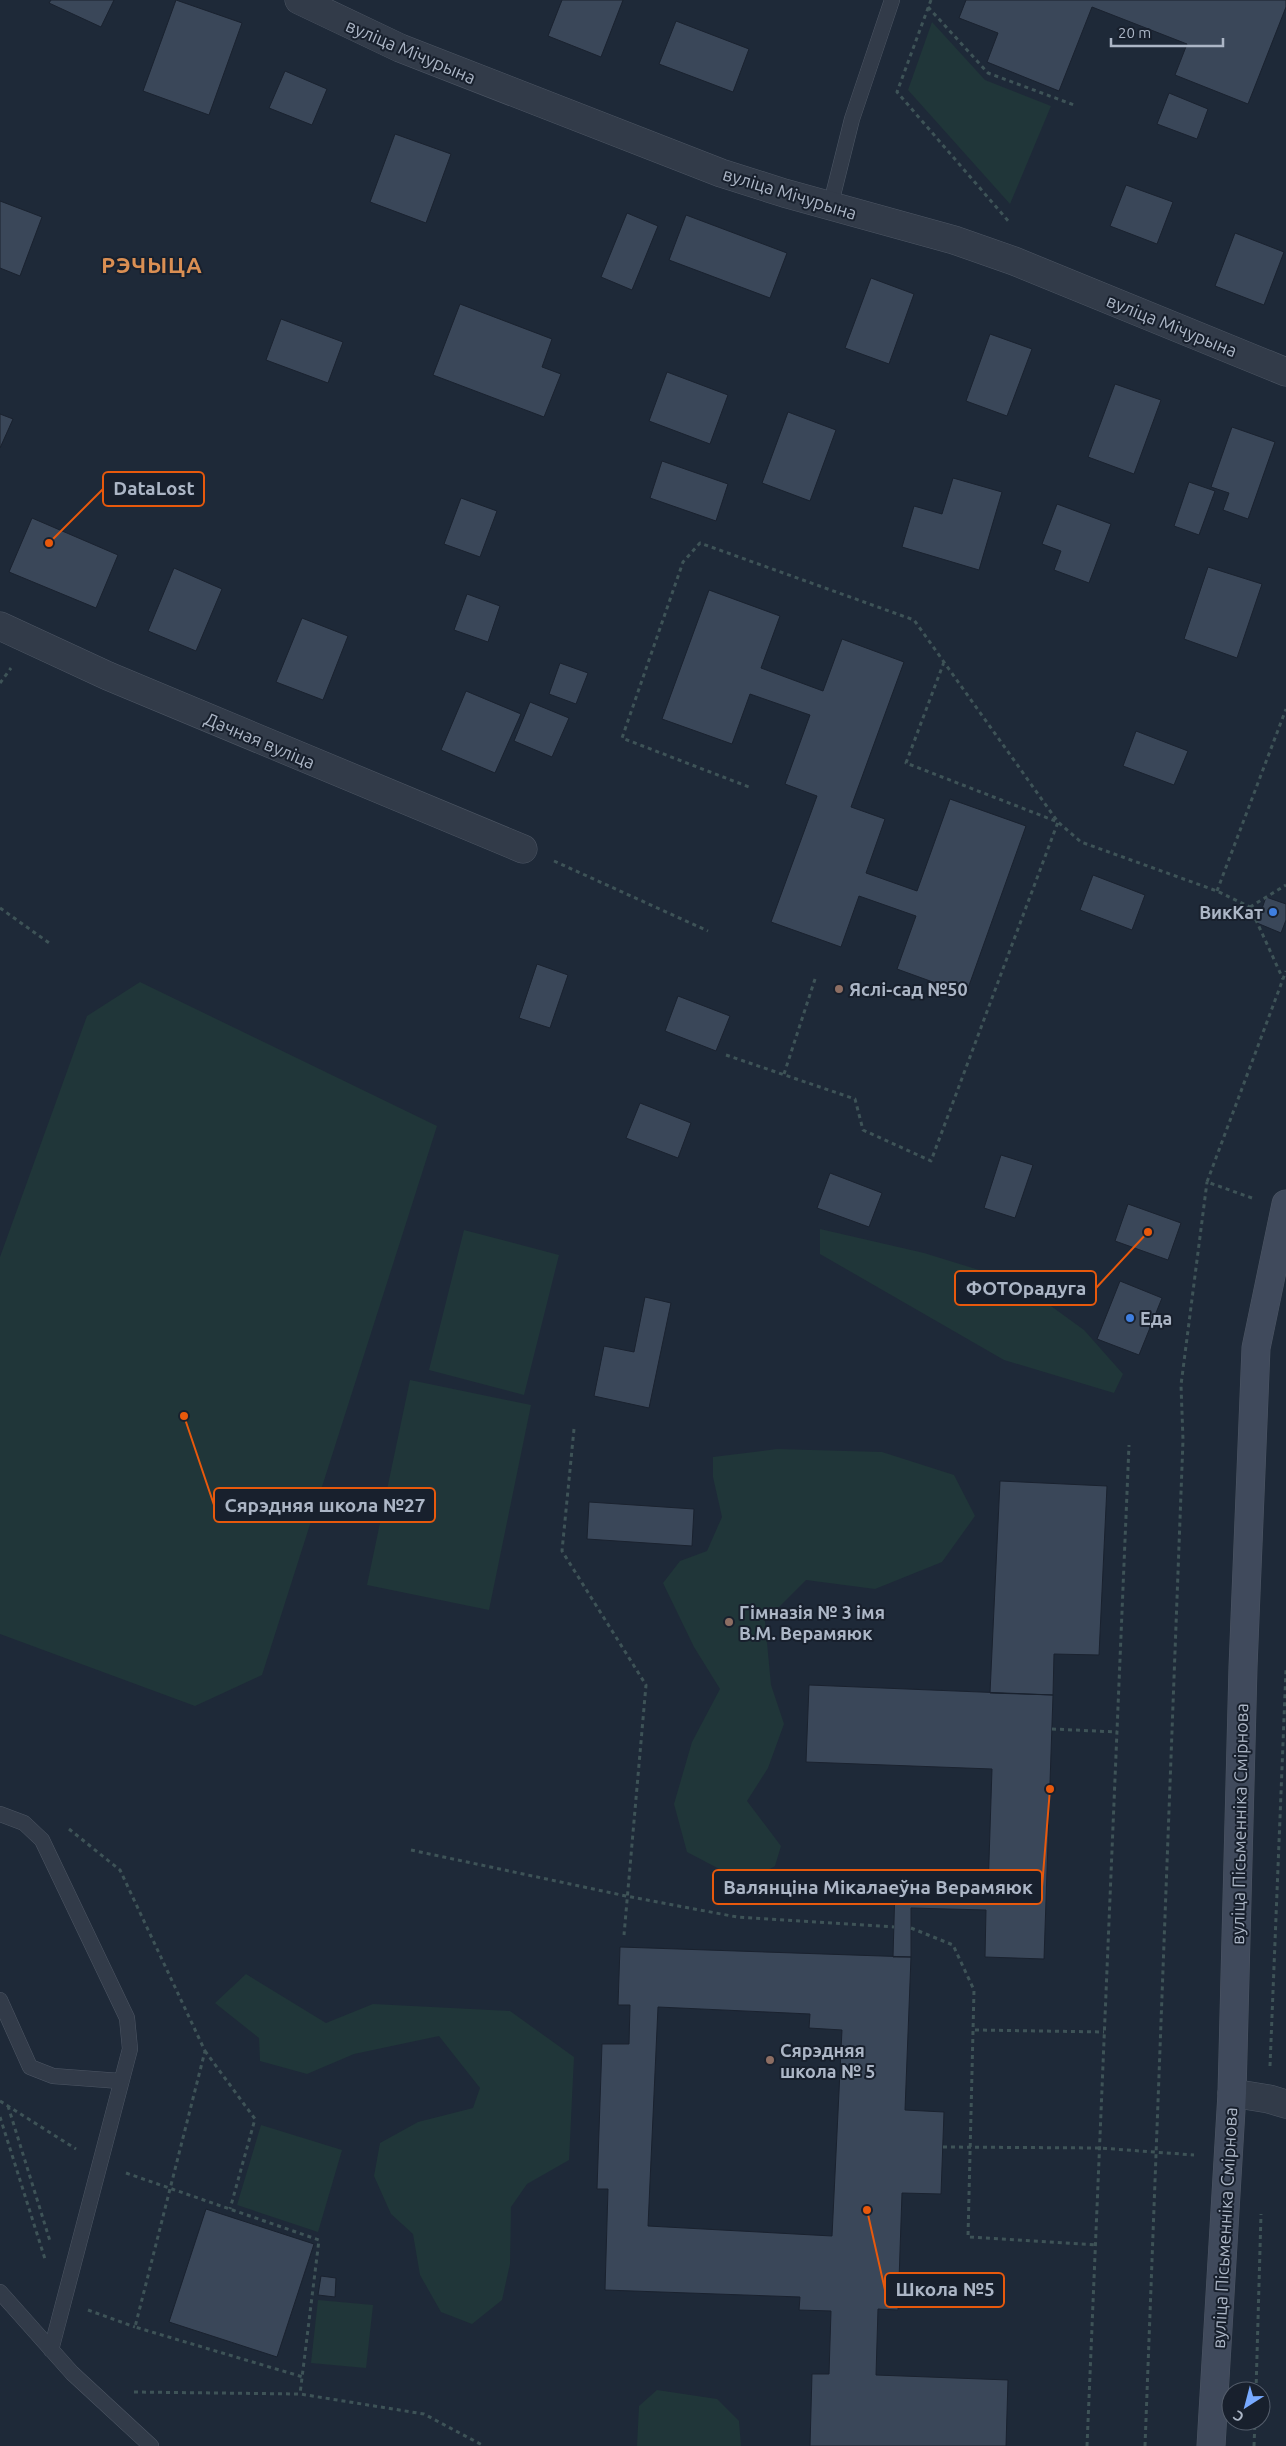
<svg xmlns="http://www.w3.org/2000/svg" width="1286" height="2446" font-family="Ubuntu,sans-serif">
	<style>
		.green { fill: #203639 }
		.building { fill: #3a4759; stroke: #1a222f; fill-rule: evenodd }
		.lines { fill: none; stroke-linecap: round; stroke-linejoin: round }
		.lane-casing { stroke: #4d5664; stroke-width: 16 }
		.street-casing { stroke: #4d5664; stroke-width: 29 }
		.secondary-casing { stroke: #4d5664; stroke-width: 29 }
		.path { stroke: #3e5357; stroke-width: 3; stroke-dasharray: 4 4; stroke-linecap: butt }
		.lane { stroke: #323b49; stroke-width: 15 }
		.street { stroke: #323b49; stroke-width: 28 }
		.secondary { stroke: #404a5c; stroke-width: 28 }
		.shop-dot { fill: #3f7fe0; stroke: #18202d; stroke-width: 2 }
		.education-dot { fill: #8d6e63; stroke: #18202d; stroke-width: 2 }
		.labels { text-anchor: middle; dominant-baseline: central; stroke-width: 4; stroke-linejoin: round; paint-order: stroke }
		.street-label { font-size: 18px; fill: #acb6c6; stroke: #18202d }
		.poi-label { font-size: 18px; font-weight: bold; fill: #acb6c6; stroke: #18202d; text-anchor: start }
		.district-label { font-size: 22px; font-weight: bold; letter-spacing: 1px; fill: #da8f53; stroke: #18202d }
		.leader { fill: none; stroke: #e8590c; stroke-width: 2 }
		.callout-dot { fill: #e8590c; stroke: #18202d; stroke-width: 2 }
		.callout { fill: #18202d; stroke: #e8590c; stroke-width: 2 }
		.callout-label { font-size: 19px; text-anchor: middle; font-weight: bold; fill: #acb6c6 }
	</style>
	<rect width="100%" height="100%" fill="#1e2938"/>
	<path class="green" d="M932 22 985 80 1051 106 1010 204 908 90Z
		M140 982 437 1126 262 1675 195 1706 0 1634V1257L87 1016Z
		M820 1229 924 1253 1018 1282 1084 1330 1123 1374 1114 1393 1004 1360 820 1254Z
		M464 1230 559 1255 524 1395 429 1370Z
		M410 1380 531 1405 489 1610 367 1585Z
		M777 1449 882 1452 954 1475 975 1516 942 1562 875 1589 806 1580 765 1621 771 1685 784 1724 768 1768 747 1801 781 1846 775 1866 746 1883 687 1852 674 1804 692 1742 720 1689 694 1647 663 1583 680 1561 707 1551 722 1517 713 1477V1457Z
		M246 1974 326 2023 373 2004 510 2011 574 2057 569 2160 527 2184 511 2207 510 2264 502 2300 472 2324 441 2312 420 2275 413 2234 391 2214 374 2176 380 2143 418 2122 473 2108 480 2088 439 2036 354 2054 307 2074 260 2061 259 2038 215 2003Z
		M261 2125 342 2150 318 2232 237 2205Z
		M318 2300 373 2305 366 2368 311 2363Z
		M657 2390 717 2399 739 2421 741 2446H637L639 2406Z"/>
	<path class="building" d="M51 0H114L101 27 49 3Z
		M176 0 242 23 209 115 143 91Z
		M562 0H623L601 57 548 36Z
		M966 0H1286V7L1248 104 1175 75 1187 44 1092 7 1059 91 987 62 998 33 959 18Z
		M676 21 749 49 733 92 659 64Z
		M285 71 327 89 312 125 269 108Z
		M1169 93 1208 109 1197 139 1157 124Z
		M395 134 451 154 426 223 370 202Z
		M1126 185 1173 202 1157 244 1110 226Z
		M0 201 42 217 20 276 0 268Z
		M627 213 658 226 632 290 601 277Z
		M686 215 787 253 770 298 669 260Z
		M1235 233 1284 252 1264 305 1215 286Z
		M871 278 914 294 889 364 845 348Z
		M460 304 552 339 542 367 561 374 544 417 433 375Z
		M281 319 343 342 328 383 266 360Z
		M990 334 1032 349 1007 416 966 401Z
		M667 372 728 395 710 444 649 421Z
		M1115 384 1161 400 1134 474 1088 457Z
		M788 412 836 430 810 501 762 483Z
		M0 414 13 419 0 448Z
		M1232 427 1275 442 1248 519 1223 510 1229 493 1211 487Z
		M662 461 728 484 716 521 650 498Z
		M953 478 1002 492 979 570 902 547 914 506 942 514Z
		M1189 482 1215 491 1199 535 1174 526Z
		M461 498 497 511 480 557 444 544Z
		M1057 504 1111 524 1089 583 1054 570 1061 551 1042 544Z
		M32 518 118 555 96 608 9 572Z
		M1208 567 1262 584 1237 658 1184 639Z
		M174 568 222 589 196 651 148 631Z
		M709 590 780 616 761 668 823 691 842 639 904 662 851 807 885 819 866 873 917 891 950 799 1026 826 966 994 897 969 916 916 859 896 841 947 771 922 817 796 785 784 810 715 750 694 732 744 662 719Z
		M467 594 500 606 488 642 454 630Z
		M302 618 348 636 323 700 276 682Z
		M560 663 588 673 576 704 549 694Z
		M466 691 521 714 495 773 441 750Z
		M530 702 569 718 552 757 514 741Z
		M1136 731 1188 751 1174 785 1123 766Z
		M1093 875 1145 895 1132 930 1080 910Z
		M1266 897 1286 904V920L1281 933 1257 923Z
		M537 964 568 975 550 1028 519 1018Z
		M678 996 730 1016 716 1051 665 1031Z
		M640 1103 691 1123 678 1158 626 1138Z
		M1001 1155 1033 1165 1015 1218 984 1208Z
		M830 1173 882 1193 869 1227 817 1208Z
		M1128 1204 1181 1223 1168 1260 1115 1241Z
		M1120 1281 1162 1298 1139 1355 1097 1339Z
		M645 1297 671 1303 649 1408 594 1396 604 1346 634 1352Z
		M1000 1481 1107 1486 1099 1655 1054 1654 1053 1695 990 1693Z
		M589 1502 694 1509 692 1546 587 1539Z
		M809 1685 1053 1695 1044 1959 985 1957 986 1910 911 1908V1957H893L895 1887 988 1891 992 1769 806 1762Z
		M620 1947 911 1957 905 2110 944 2112 941 2194 902 2193 898 2310 878 2309 876 2375 1008 2380 1006 2446H810L812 2374H829L831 2311 799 2310 800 2297 605 2290 608 2189H597L602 2044H629L630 2005H618ZM658 2007 810 2014 809 2028 842 2030 832 2236 648 2226Z
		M206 2209 314 2244 277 2357 169 2322Z
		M321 2276 336 2278 335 2297 318 2295Z"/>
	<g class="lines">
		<g class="lane-casing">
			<path id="lane" d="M830 207 852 119 892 0
				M0 1814 24 1823 42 1840 127 2018 130 2049 51 2350
				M0 2000 30 2067 53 2076 120 2081
				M0 2292 72 2373 151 2446"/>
		</g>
		<g class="street-casing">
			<path id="street" d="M299 0 400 48 721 173 784 193 954 240 1014 261 1286 372
				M0 626 108 676 523 849
				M1232 2093 1269 2099 1286 2104"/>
		</g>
		<g class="secondary-casing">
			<path id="secondary" d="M1211 2446 1232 2093 1243 1667 1256 1348 1286 1204"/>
		</g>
		<path class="path" d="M931 0 897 92 1010 223
			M928 7 988 73 1074 105
			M944 662 906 763 1058 822 1081 842 1217 891 1250 907 1283 979
			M0 683 11 668
			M554 861 708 931
			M1217 891 1286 709
			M1250 907 1286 885
			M0 908 52 945
			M726 1055 855 1099 863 1130 931 1161 1058 822 914 620 700 543 683 562 622 738 749 787
			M784 1074 816 976
			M1252 1198 1207 1182 1286 971
			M574 1429 562 1551 646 1685 624 1935
			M1052 1729 1117 1732
			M69 1829 120 1870 205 2051 135 2327 303 2377
			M411 1850 626 1896 737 1917 894 1927
			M911 1928 953 1945 974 1990 968 2237 1096 2245
			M975 2030 1104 2032
			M205 2051 255 2119 230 2209
			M1270 2066 1286 1669
			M0 2101 76 2149
			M8 2106 50 2241
			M0 2117 45 2259
			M943 2147 1100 2148 1194 2155
			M126 2173 319 2240 300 2394
			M88 2310 135 2327
			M1256 2391 1261 2214
			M134 2392 300 2394 424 2414 484 2446
			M1087 2446 1129 1445
			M1145 2446 1183 1440 1181 1385 1207 1182
			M1254 2446 1255 2421"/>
		<use href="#lane" class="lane"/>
		<use href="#street" class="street"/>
		<use href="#secondary" class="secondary"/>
	</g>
	<g class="shop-dot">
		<circle cx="1273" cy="912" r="5"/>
		<circle cx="1130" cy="1318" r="5"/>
	</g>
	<g class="education-dot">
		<circle cx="839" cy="989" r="5"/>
		<circle cx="729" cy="1622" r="5"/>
		<circle cx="770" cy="2060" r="5"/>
	</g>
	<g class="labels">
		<g class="street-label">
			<text transform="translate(411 51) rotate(23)">вуліца Мічурына</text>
			<text transform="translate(790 193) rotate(17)">вуліца Мічурына</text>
			<text transform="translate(1172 325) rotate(22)">вуліца Мічурына</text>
			<text transform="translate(260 740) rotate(23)">Дачная вуліца</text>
			<text transform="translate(1239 1824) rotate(-89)">вуліца Пісьменніка Смірнова</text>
			<text transform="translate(1224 2228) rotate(-87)">вуліца Пісьменніка Смірнова</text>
		</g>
		<g class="poi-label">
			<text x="1263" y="912" text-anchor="end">ВикКат</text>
			<text x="849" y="989">Яслі-сад №50</text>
			<text x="1140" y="1318">Еда</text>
			<text x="739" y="1612">Гімназія № 3 імя<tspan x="739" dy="21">В.М. Верамяюк</tspan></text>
			<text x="780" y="2050">Сярэдняя<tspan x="780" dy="21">школа № 5</tspan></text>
		</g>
		<g class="district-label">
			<text x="152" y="264">РЭЧЫЦА</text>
		</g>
	</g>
	<path class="leader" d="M49 543L103 489M1148 1232L1096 1288M184 1416L214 1505M1050 1789L1042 1887M867 2210L885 2290"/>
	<g class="callout-dot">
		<circle cx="49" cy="543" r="5"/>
		<circle cx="1148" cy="1232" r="5"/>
		<circle cx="184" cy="1416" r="5"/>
		<circle cx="1050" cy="1789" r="5"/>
		<circle cx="867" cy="2210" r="5"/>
	</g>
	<g class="callout">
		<rect x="103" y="472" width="101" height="34" rx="5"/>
		<rect x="955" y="1271" width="141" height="34" rx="5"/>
		<rect x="214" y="1488" width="221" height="34" rx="5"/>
		<rect x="713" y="1870" width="329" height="34" rx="5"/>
		<rect x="885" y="2273" width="119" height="34" rx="5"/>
	</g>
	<g class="callout-label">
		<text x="154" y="495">DataLost</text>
		<text x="1026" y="1295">ФОТОрадуга</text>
		<text x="325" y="1512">Сярэдняя школа №27</text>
		<text x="878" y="1894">Валянціна Мікалаеўна Верамяюк</text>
		<text x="945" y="2296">Школа №5</text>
	</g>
	<g transform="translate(1246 2406) rotate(216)"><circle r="24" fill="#18202d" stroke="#535c6a"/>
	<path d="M0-4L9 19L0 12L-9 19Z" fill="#78aaff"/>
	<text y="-8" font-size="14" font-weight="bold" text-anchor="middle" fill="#acb6c6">С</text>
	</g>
	<path d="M1111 38v8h112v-8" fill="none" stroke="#acb6c6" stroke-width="2.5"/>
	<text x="1118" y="38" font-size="15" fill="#acb6c6" stroke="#18202d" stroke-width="4" paint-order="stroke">20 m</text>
</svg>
